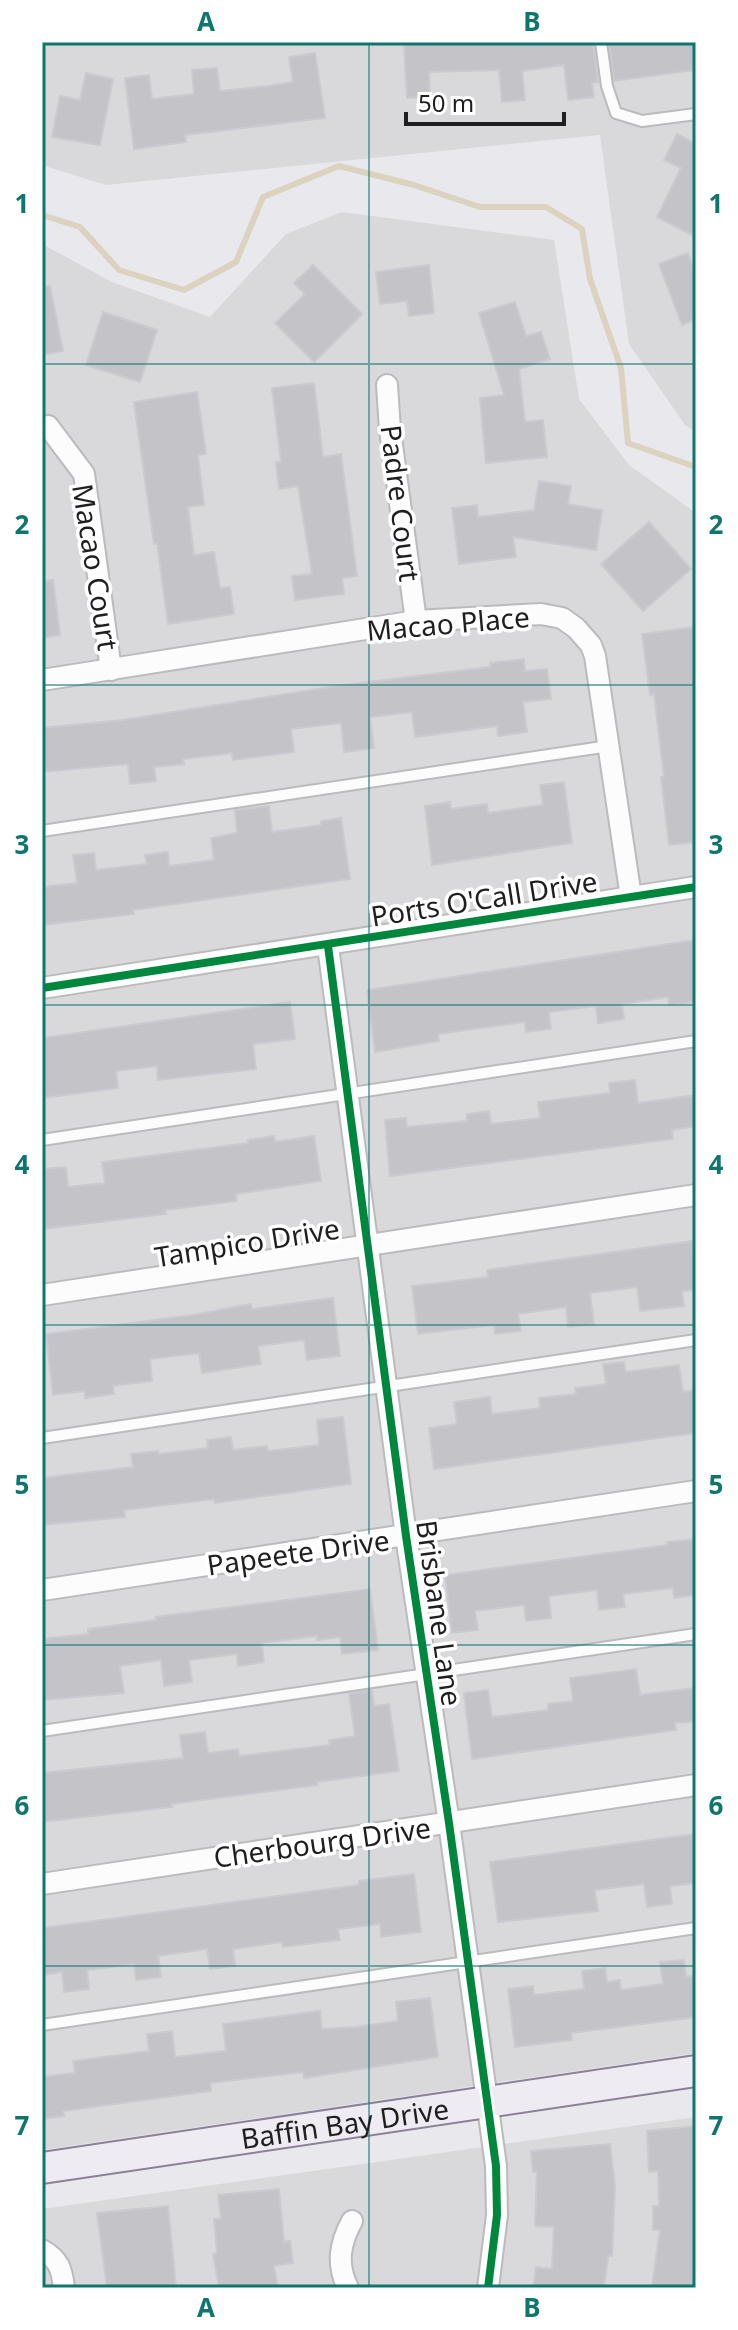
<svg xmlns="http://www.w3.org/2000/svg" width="738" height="2330" font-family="'Noto Sans',sans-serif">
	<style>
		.residential { fill: #d9d9dc }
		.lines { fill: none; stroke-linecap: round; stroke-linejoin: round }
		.stream { stroke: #dcd2c0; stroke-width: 6 }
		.building { fill: #c4c4c8; stroke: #cacad0; stroke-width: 2 }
		.lane-casing { stroke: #bbbbbd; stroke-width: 14 }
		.street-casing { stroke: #bbbbbd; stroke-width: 24 }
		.secondary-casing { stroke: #8b8296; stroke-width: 34 }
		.lane { stroke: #fcfcfc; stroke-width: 10 }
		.street { stroke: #fcfcfc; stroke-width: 20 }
		.secondary { stroke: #efebf3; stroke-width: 30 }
		.cycleway-casing { stroke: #fff; stroke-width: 13 }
		.cycleway { stroke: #00873e; stroke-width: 8 }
		.grid { fill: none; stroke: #0f766e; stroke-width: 2; stroke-opacity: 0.55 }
		.labels { text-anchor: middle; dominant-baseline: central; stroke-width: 7; stroke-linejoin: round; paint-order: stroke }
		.street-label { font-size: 28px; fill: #1f1f1f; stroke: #fff }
		.neatline { fill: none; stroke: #0f766e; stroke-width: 3 }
		.grid-label { font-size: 26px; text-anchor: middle; font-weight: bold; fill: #0f766e }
	</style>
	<rect width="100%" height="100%" fill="#e8e8ed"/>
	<path class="residential" d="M42 42H696V432L685 425 629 344 600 135 106 185 42 165Z
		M342 212 554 240 579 399 629 465 696 513V2053L42 2150V244L112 282 210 317 286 234Z
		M696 2117V2288H42V2209Z"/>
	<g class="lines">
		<path class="stream" d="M42 215 80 227 119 270 184 290 236 262 263 197 339 166 414 185 480 207H546L582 229 590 279 621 368 628 443 696 467"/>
	</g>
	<path class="building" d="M466 42H593L598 82 592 83 594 97 568 100 564 65 522 71 525 100 502 102 499 70 429 72 430 97 407 98 404 45Z
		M609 42H696V70L614 81Z
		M315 53 325 118 185 135 186 142 134 149 125 78 149 75 152 99 194 94 192 70 217 68 220 91 268 86 293 82 289 57Z
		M86 73 113 79 100 145 52 137 60 96 80 100Z
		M677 134 694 143 696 139V237L657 217 681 168 664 160Z
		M688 253 696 274V319L682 325 659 264Z
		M313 265 362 314 314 362 275 323 305 294 294 283Z
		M429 265 434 313 409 316 407 301 380 304 376 272Z
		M42 286H50L63 351 42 355Z
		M515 302 526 336 541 332 550 359 519 369 525 422 543 420 547 457 486 463 480 398 504 395 479 313Z
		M103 312 157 330 140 382 86 365Z
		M314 383 323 457 341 454 357 576 342 578 344 594 295 600 292 576 312 574 298 486 279 489 276 462H281L272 388Z
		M197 392 206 454 198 455 204 505 188 507 194 555 214 552 220 588 230 587 234 614 168 624 157 543 154 544 134 402Z
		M539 481 571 486 568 504 602 510 596 550 513 537 516 557 459 564 452 508 477 505 478 517 534 510Z
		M649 522 691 569 643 611 601 564Z
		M53 580 60 635 42 638V581Z
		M696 627V842L669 845 661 777H664L654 694 650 695 642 634Z
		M524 659 525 671 547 669 551 699 523 702 527 732 498 736 497 726 415 737 412 712 370 717 374 748 344 752 341 723 291 729 294 752 233 760 232 753 183 759 184 764 154 767 156 781 130 784 128 764 42 772V728L123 720 336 686 490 667V663Z
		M564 782 572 843 432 865 425 806 450 802 451 809 487 804 488 813 543 805 540 785Z
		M269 806 272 832 321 825V821L341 818 350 879 133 910 134 914 42 925V887L77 883 73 855 94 853 96 870 147 864 145 855 168 852 169 866 214 860 211 838 237 833 235 810Z
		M696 940V1002L669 1005 668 997 622 1004 624 1019 598 1023 596 1006 549 1012 551 1029 526 1032 525 1022 438 1034 439 1041 375 1052 367 990Z
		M290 1002 295 1039 253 1044 256 1069 158 1080 157 1066 116 1071 118 1088 42 1098V1038Z
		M635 1080 638 1103 696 1095V1126L672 1130 673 1139 390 1176 385 1120 406 1118 407 1127 467 1121V1114L489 1111 491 1124 540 1118 538 1102 610 1093 609 1083Z
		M274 1136 275 1142 314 1136 321 1181 236 1194 237 1201 165 1210 166 1214 42 1229V1169L66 1167 68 1187 105 1183 102 1162 248 1143V1140Z
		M693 1241 696 1290 682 1291 684 1306 640 1311 637 1287 590 1293 594 1324 568 1327 566 1307 518 1314 521 1331 495 1334 494 1325 418 1334 412 1286 488 1277 487 1270Z
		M333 1298 340 1356 307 1360 304 1340 258 1346 261 1364 202 1373 199 1353 150 1359 152 1381 113 1386 114 1394 85 1398V1391L53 1395 46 1334 193 1315 251 1304 252 1309Z
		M624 1362 626 1372 679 1365 683 1392 696 1390V1433L434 1469 429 1428 457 1424 454 1402 490 1397 492 1414 540 1408 539 1398 576 1394 575 1388 606 1384 603 1364Z
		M343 1417 351 1484 215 1503 214 1499 124 1510 125 1517 42 1525V1478L133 1467 131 1454 158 1451 159 1454 208 1448 207 1440 231 1437 233 1450 267 1446 268 1451 319 1445 317 1420Z
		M696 1539V1595L674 1598 673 1588 623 1594 625 1607 599 1610 597 1590 549 1596 551 1618 526 1621 524 1605 475 1611 478 1630 452 1633 445 1575 668 1545 667 1542Z
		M370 1589 378 1650 342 1654 340 1637 317 1640V1636L262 1643 264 1662 238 1666 237 1654 189 1660 192 1682 164 1686 161 1660 120 1666 124 1693 42 1700V1639L88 1634V1629L156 1620V1617Z
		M636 1669 640 1695 696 1688V1721L675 1723 676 1730 472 1759 464 1693 488 1690 492 1717 548 1710V1704L573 1701 570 1678Z
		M372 1690 374 1706 389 1704 399 1771 317 1782 318 1785 171 1804 172 1807 42 1822V1773L183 1758 180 1735 205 1732 208 1753 238 1749 239 1756 330 1745 329 1740 355 1736 349 1694Z
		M696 1834V1883L670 1886 672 1904 647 1907 644 1884 595 1890 598 1911 498 1922 490 1862Z
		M414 1874 421 1932 381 1937 380 1924 338 1929 340 1940 283 1947 282 1942 233 1949 235 1966 210 1969 207 1949 158 1956 161 1977 136 1980 134 1964 87 1970 89 1989 64 1992 62 1972 42 1975V1928L359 1885V1881Z
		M684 1960 686 1977 696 1975V2017L571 2033 572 2040 515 2047 508 1989 533 1986 534 1995 584 1989 582 1971 605 1968 607 1982 620 1980 621 1990 663 1984 660 1962Z
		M430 1998 438 2057 304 2078 303 2072 210 2083 211 2091 63 2111 64 2116 42 2119V2077L75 2073 73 2061 149 2051 147 2034 172 2031 175 2057 226 2051 223 2024 320 2011 322 2029 356 2027 398 2021 396 2002Z
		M696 2126V2288L652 2286 660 2230H653V2206H659L658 2171 649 2172 647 2131Z
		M610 2144 615 2186 612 2256H608L604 2288H533L536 2267 552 2269 554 2227 535 2226 537 2172H533L531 2151Z
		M279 2189 284 2242 290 2241 293 2263 274 2266 278 2288H219L213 2254 217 2253 214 2219H221L218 2195Z
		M168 2206 176 2288H107L97 2213Z"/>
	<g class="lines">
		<g class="lane-casing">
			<path id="lane" d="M601 42 607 86 616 113 642 121 696 114
				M42 831 609 746
				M42 1140 696 1041
				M42 1438 696 1340
				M42 1731 696 1634
				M42 2025 696 1928"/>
		</g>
		<g class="street-casing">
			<path id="street" d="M387 385 390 430 416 621
				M48 426 84 474 111 670
				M42 680 416 621 541 614 562 618 576 628 591 645 595 656 631 897
				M328 946 406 1536 449 1823 496 2166 497 2215 488 2288
				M42 988 696 887
				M42 1295 696 1195
				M42 1590 696 1491
				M42 1884 696 1785
				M42 2250C59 2259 62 2270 64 2288
				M348 2288C336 2264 340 2243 352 2221"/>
		</g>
		<g class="secondary-casing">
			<g id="secondary">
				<path id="s1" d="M42 2168 696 2071"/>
			</g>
		</g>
		<use href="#lane" class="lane"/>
		<use href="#street" class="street"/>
		<use href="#secondary" class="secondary"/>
		<g class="cycleway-casing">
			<path id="cycleway" d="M328 946 406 1536 449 1823 496 2166 497 2215 488 2288
				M42 988 696 887"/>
		</g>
		<use href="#cycleway" class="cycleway"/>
	</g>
	<path class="grid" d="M369 42V2288M42 364H696M42 685H696M42 1005H696M42 1325H696M42 1645H696M42 1966H696"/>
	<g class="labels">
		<g class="street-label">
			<text transform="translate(401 503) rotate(83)">Padre Court</text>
			<text transform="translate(96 567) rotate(81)">Macao Court</text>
			<text transform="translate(448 623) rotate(-5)">Macao Place</text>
			<text transform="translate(484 898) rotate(-9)">Ports O'Call Drive</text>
			<text transform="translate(247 1242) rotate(-9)">Tampico Drive</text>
			<text transform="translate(298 1552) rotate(-8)">Papeete Drive</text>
			<text transform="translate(440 1613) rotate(82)">Brisbane Lane</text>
			<text transform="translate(322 1842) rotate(-8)">Cherbourg Drive</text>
			<text stroke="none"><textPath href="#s1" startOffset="306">Baffin Bay Drive</textPath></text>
		</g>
	</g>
	<rect width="738" height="2330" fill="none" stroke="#ffffff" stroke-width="88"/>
	<path d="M406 112v12h158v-12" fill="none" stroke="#1f1f1f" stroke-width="4"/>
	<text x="418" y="112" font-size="24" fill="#1f1f1f" stroke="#ffffff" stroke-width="6" paint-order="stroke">50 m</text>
	<rect x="44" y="44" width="650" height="2242" class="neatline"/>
	<g class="grid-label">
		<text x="206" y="31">A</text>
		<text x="532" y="31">B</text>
		<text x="22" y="213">1</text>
		<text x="716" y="213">1</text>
		<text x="22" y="534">2</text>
		<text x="716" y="534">2</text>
		<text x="22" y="854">3</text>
		<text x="716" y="854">3</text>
		<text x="22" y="1174">4</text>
		<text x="716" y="1174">4</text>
		<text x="22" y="1494">5</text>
		<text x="716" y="1494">5</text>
		<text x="22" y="1815">6</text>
		<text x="716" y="1815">6</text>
		<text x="22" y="2135">7</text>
		<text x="716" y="2135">7</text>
		<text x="206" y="2317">A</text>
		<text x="532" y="2317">B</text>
	</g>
</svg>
